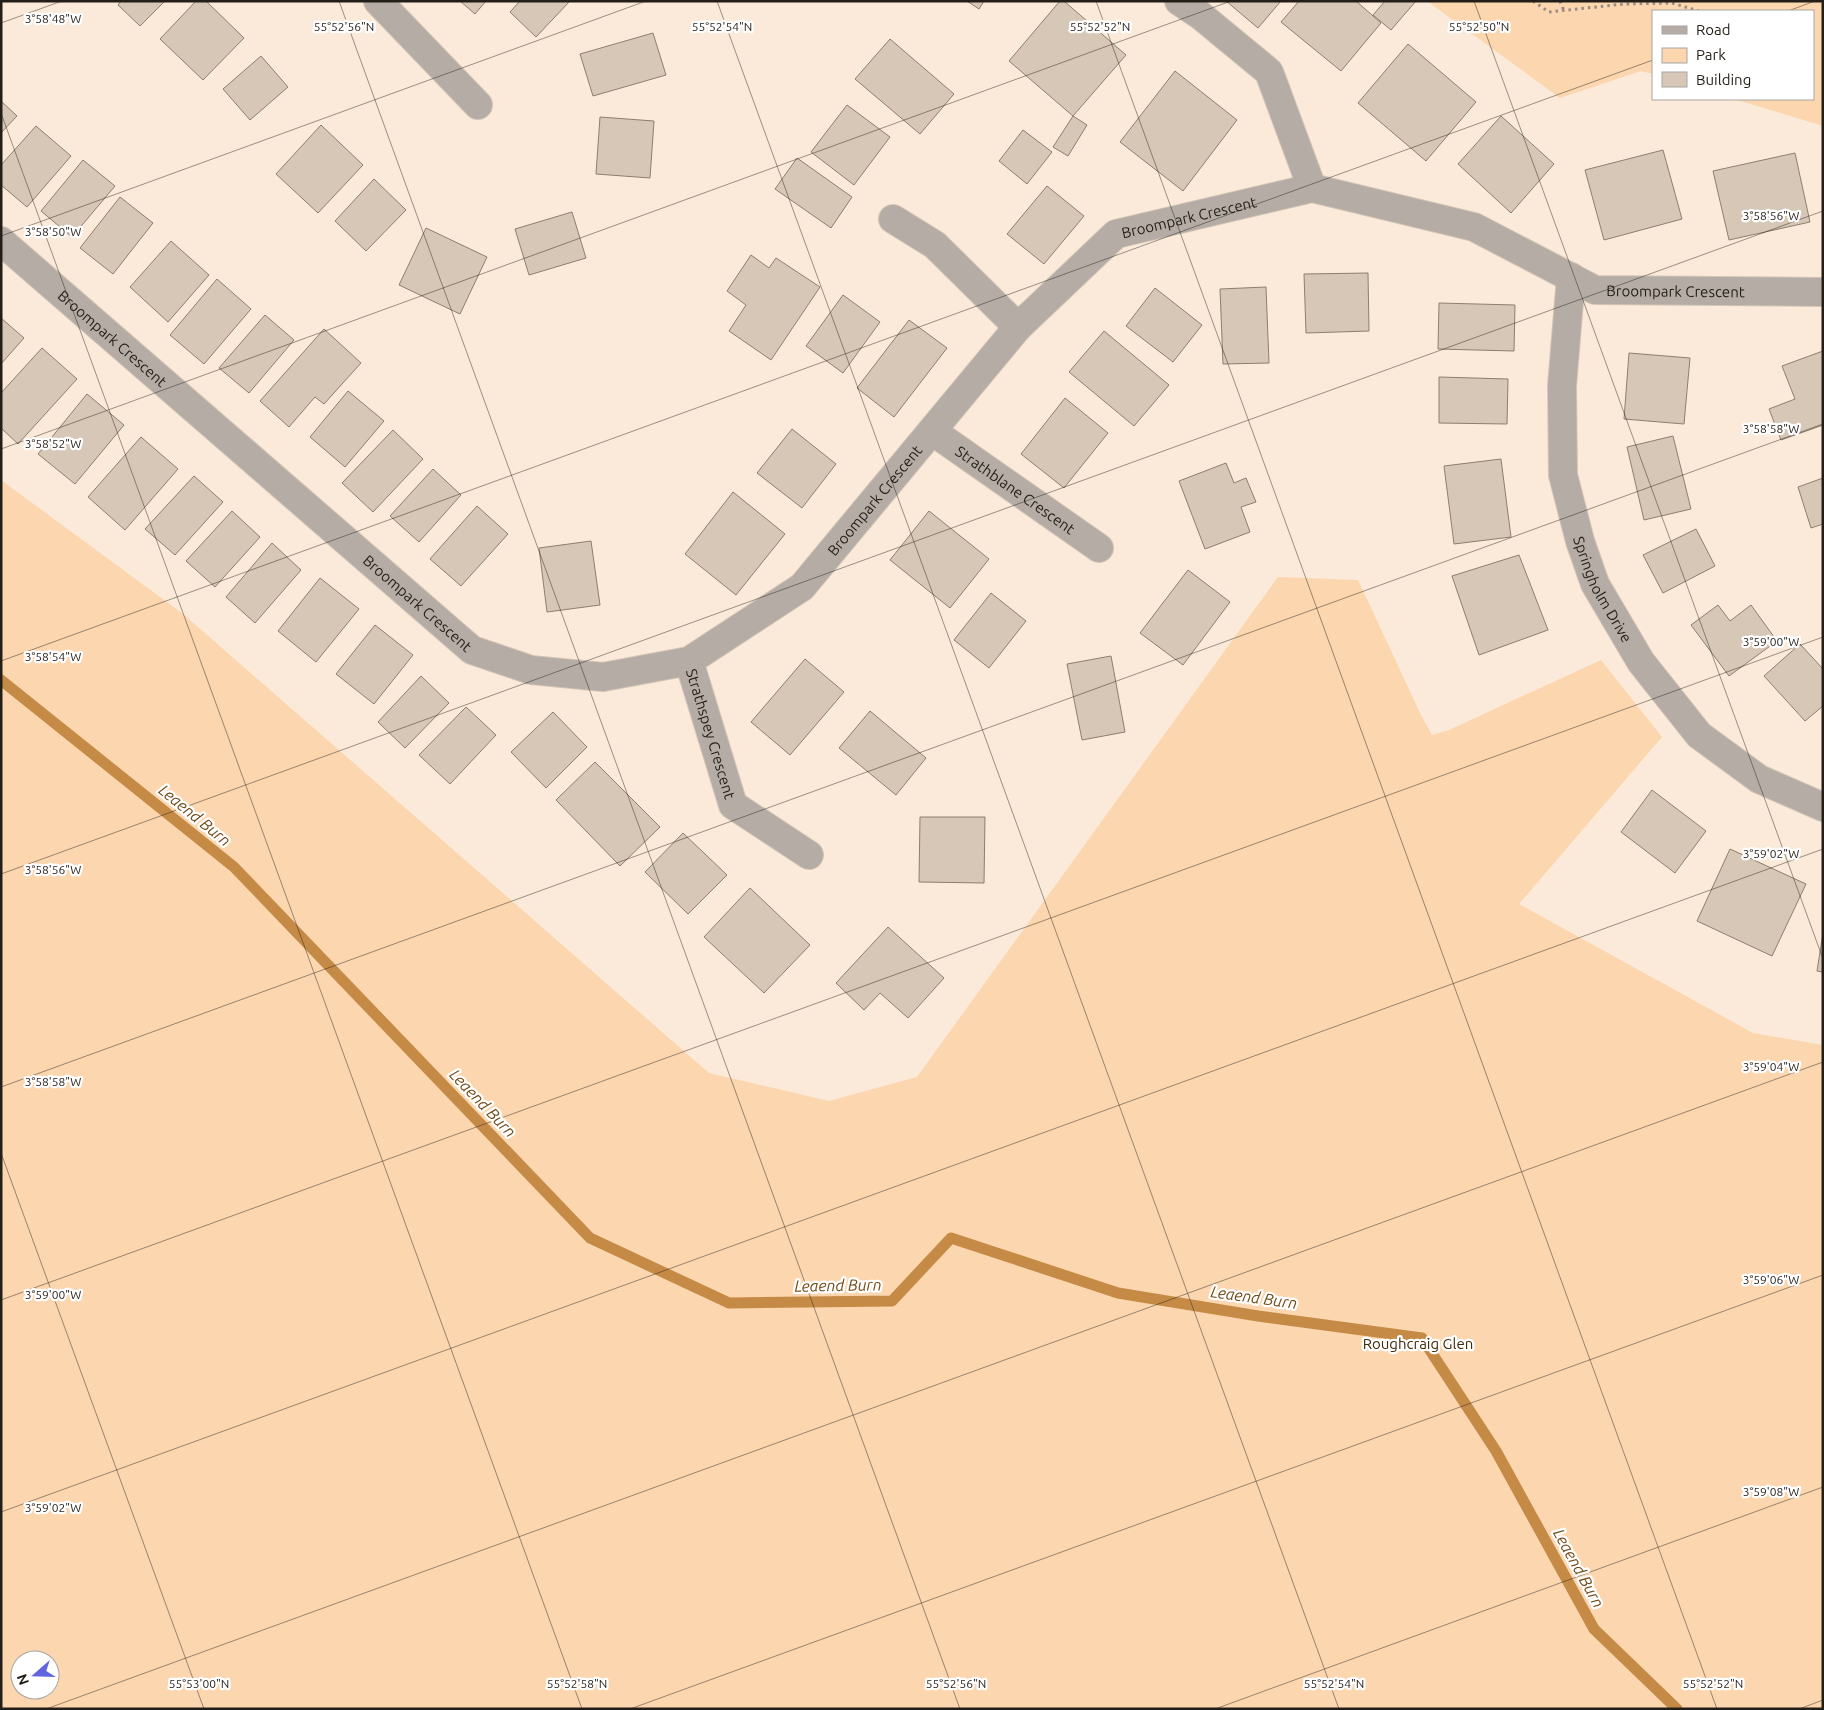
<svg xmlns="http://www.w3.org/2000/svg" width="1824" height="1710" font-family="Ubuntu,sans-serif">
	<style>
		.green { fill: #fbd6af; fill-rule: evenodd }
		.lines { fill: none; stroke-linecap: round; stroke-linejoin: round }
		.stream { stroke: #c58a45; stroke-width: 11 }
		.building { fill: #d7c7b6; stroke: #8d7e6f }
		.minor-casing { stroke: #d4c5b6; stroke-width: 30 }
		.path { stroke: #998d81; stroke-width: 3; stroke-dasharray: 2.5 4; stroke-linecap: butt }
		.minor { stroke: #b4aca5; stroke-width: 28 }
		.ticks { fill: none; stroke: #241e18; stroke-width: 1; stroke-opacity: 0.45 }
		.labels { text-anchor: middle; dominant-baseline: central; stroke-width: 4.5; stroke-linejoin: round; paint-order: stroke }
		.street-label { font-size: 15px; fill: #241e18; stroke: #fff }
		.park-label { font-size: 15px; fill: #41290a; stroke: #fff }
		.water-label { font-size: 16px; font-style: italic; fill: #734a17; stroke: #fff }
		.ticks-label { font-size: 12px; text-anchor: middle; fill: #241e18; stroke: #fff; stroke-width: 4.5; stroke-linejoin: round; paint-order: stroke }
	</style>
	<rect width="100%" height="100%" fill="#fbead9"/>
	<path class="green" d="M1427 1H1823V126L1734 99H1813V11H1653V74L1641 71 1560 98Z
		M1 480 183 614 709 1073 829 1101 917 1077 1278 577 1358 580 1420 713 1432 735 1449 730 1601 660 1662 737 1519 904 1753 1033 1823 1045V1709H1ZM20 1660H50V1690H20Z"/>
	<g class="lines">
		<path class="stream" d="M1 680 234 867 590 1238 729 1303 892 1301 951 1238 1118 1293 1258 1316 1422 1338 1496 1451 1594 1629 1677 1709"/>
	</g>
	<path class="building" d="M121 1H165L140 26 118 5Z
		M196 1H206L244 38 203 80 160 39Z
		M460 1H486L475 14Z
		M520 1H570L536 37 510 12Z
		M967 1H984L979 9Z
		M1060 1H1064L1126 55 1073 116 1009 61Z
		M1226 1H1281L1258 28Z
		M1299 1H1356L1381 23 1341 71 1281 22Z
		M1385 1H1416L1391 30 1373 15Z
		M653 33 666 75 593 96 580 54Z
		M890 39 954 94 920 134 855 79Z
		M1408 44 1476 102 1426 161 1358 103Z
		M261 56 288 87 250 120 223 89Z
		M1175 71 1237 120 1183 191 1120 142Z
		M1 101 17 116 1 133Z
		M847 105 890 137 854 185 811 152Z
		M1073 116 1087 125 1068 156 1053 147Z
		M1501 116 1554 164 1511 213 1458 164Z
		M600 117 654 121 650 178 596 174Z
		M321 125 363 165 318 213 276 174Z
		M36 126 71 156 27 207 1 185V165Z
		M1023 130 1052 152 1027 184 999 161Z
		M1663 150 1682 219 1604 240 1585 170Z
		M1795 153 1810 222 1729 240 1713 171Z
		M797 158 852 197 831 228 775 189Z
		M83 160 115 186 72 237 41 211Z
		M374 179 406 210 366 251 335 221Z
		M1047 186 1084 216 1044 264 1007 234Z
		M120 197 153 223 113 274 80 248Z
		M572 212 586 258 529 275 515 229Z
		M426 228 487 257 460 314 399 285Z
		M171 241 209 275 168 322 130 287Z
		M751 255 769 268 776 258 820 287 771 360 729 331 746 305 727 291Z
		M1368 273 1369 331 1306 333 1304 274Z
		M217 279 251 309 204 364 170 335Z
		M1266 287 1269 363 1223 364 1220 289Z
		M1155 288 1202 325 1173 362 1126 326Z
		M843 295 880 322 843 373 806 346Z
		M1439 303 1515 305 1514 351 1438 349Z
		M265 315 294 340 249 393 219 368Z
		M1 318 24 338 1 364Z
		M909 320 947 348 894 417 857 388Z
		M324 329 361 363 324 404 315 397 289 427 260 401Z
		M1104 331 1169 385 1134 426 1069 372Z
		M42 348 77 379 18 444 1 428V393Z
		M1823 351V425L1781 440 1769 409 1795 399 1782 366Z
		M1629 353 1690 358 1684 424 1624 419Z
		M1439 377 1508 379 1507 424 1439 423Z
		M348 391 384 421 345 467 310 437Z
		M87 394 124 425 75 484 38 454Z
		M1065 398 1108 433 1064 488 1021 454Z
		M792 429 836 464 802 508 757 473Z
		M393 430 423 459 373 512 342 483Z
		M1673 436 1691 509 1644 520 1627 447Z
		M141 437 178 469 125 530 88 497Z
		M1501 459 1511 537 1454 544 1444 466Z
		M1226 463 1234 483 1246 478 1256 502 1241 507 1250 532 1205 549 1179 481Z
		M433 469 461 495 419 542 390 516Z
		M194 476 223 502 175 555 145 529Z
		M1823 478V524L1811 528 1798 487Z
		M733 492 785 534 736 595 685 554Z
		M477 506 508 534 461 586 430 559Z
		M232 511 260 537 215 587 186 561Z
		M929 511 989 559 950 608 890 560Z
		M1696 529 1715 566 1663 593 1643 555Z
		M591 541 600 605 547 612 539 548Z
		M272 543 301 570 255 623 226 597Z
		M1519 555 1548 630 1479 655 1452 576Z
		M1188 570 1230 602 1183 665 1140 633Z
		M320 578 359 609 316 662 278 631Z
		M991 593 1026 621 989 668 954 640Z
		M1718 605 1730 621 1751 605 1777 641 1729 676 1691 625Z
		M375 625 413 655 374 704 336 674Z
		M1800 644 1823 669V706L1805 721 1764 676Z
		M1111 656 1125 732 1082 740 1067 664Z
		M805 659 844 692 790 755 751 722Z
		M421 676 449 703 405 748 378 722Z
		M466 707 496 735 450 784 419 755Z
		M870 711 926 758 896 795 839 748Z
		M553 712 587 747 546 788 511 752Z
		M595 762 660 827 620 866 556 800Z
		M1652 790 1706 831 1675 873 1621 832Z
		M920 817H985L984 883 919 882Z
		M683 833 727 875 688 914 645 872Z
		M1730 849 1806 884 1772 956 1697 921Z
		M750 888 810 945 764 993 704 937Z
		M888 927 944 978 908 1018 880 993 864 1010 836 983Z
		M1823 933V972L1817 971Z"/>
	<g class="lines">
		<g class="minor-casing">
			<g id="minor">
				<path d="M378 1 478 105"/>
				<path d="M1179 1 1200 15 1269 72 1312 188"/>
				<path d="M893 219 935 245 1018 327"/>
				<path id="s1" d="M1 241 472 650 531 670 603 677 689 661 802 587 1018 327 1116 234 1312 188 1474 227 1595 290 1823 292"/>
				<path id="s2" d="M1571 277 1562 386 1563 475 1580 541 1595 584 1641 662 1699 735 1759 779 1823 807"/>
				<path id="s3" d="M932 431 1099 548"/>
				<path id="s4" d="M689 661 733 805 809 855"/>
			</g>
		</g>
		<path class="path" d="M1533 1 1549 12 1624 4 1672 3 1699 11
			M1560 1 1564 11"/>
		<use href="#minor" class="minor"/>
	</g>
	<path class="ticks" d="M339 1 960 1709M717 1 1339 1709M1096 1 1717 1709M1474 1 1823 959M1788 11 1815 1M1 23 62 1M1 113 582 1709M1 236 646 1M1 449 1231 1M1 661 1653 60M1 874 1823 211M1 1087 1823 424M1 1153 204 1709M1 1300 1823 637M1 1512 1823 849M46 1709 1823 1062M630 1709 1823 1275M1215 1709 1823 1487M1799 1709 1823 1700"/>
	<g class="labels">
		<g class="street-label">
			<text stroke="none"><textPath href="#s1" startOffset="1529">Broompark Crescent</textPath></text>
			<text stroke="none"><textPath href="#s1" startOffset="2039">Broompark Crescent</textPath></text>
			<text stroke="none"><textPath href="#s1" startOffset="148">Broompark Crescent</textPath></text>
			<text stroke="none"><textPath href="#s3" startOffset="102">Strathblane Crescent</textPath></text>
			<text stroke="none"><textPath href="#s1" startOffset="1094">Broompark Crescent</textPath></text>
			<text stroke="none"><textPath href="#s2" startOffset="320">Springholm Drive</textPath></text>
			<text stroke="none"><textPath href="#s1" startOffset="552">Broompark Crescent</textPath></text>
			<text stroke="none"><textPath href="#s4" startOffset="76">Strathspey Crescent</textPath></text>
		</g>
		<g class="park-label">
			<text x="1418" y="1343">Roughcraig Glen</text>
		</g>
		<g class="water-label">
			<text transform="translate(195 815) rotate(39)">Leaend Burn</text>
			<text transform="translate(483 1103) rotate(46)">Leaend Burn</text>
			<text transform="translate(838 1285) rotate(-1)">Leaend Burn</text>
			<text transform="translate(1254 1297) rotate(8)">Leaend Burn</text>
			<text transform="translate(1579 1568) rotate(61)">Leaend Burn</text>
		</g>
	</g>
	<g class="ticks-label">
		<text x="53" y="23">3°58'48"W</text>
		<text x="344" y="31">55°52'56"N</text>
		<text x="722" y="31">55°52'54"N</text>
		<text x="1100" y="31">55°52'52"N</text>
		<text x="1479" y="31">55°52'50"N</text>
		<text x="1771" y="220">3°58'56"W</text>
		<text x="53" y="236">3°58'50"W</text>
		<text x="1771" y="433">3°58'58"W</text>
		<text x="53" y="448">3°58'52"W</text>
		<text x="1771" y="646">3°59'00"W</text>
		<text x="53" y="661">3°58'54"W</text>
		<text x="1771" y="858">3°59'02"W</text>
		<text x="53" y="874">3°58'56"W</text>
		<text x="1771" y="1071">3°59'04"W</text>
		<text x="53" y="1086">3°58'58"W</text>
		<text x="1771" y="1284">3°59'06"W</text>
		<text x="53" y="1299">3°59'00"W</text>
		<text x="1771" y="1496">3°59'08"W</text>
		<text x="53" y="1512">3°59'02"W</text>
		<text x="199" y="1688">55°53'00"N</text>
		<text x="577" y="1688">55°52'58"N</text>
		<text x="956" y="1688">55°52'56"N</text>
		<text x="1334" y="1688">55°52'54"N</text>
		<text x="1713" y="1688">55°52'52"N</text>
	</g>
	<rect width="1824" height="1710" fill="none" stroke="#241e18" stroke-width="5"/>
	<rect x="1652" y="10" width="162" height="90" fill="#ffffff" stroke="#a7a5a3"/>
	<rect x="1662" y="26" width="25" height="8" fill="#b4aca5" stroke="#a7a5a3"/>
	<text x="1696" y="35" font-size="15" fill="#241e18">Road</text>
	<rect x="1662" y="48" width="25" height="15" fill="#fbd6af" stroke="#a7a5a3"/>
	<text x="1696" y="60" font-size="15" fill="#241e18">Park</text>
	<rect x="1662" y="72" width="25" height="15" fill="#d7c7b6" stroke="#a7a5a3"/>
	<text x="1696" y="85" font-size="15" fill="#241e18">Building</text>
	<g transform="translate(35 1675) rotate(250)"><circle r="24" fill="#ffffff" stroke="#a7a5a3"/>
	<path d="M0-4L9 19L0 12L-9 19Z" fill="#6365de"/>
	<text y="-8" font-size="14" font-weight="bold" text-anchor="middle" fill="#241e18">N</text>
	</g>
</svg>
